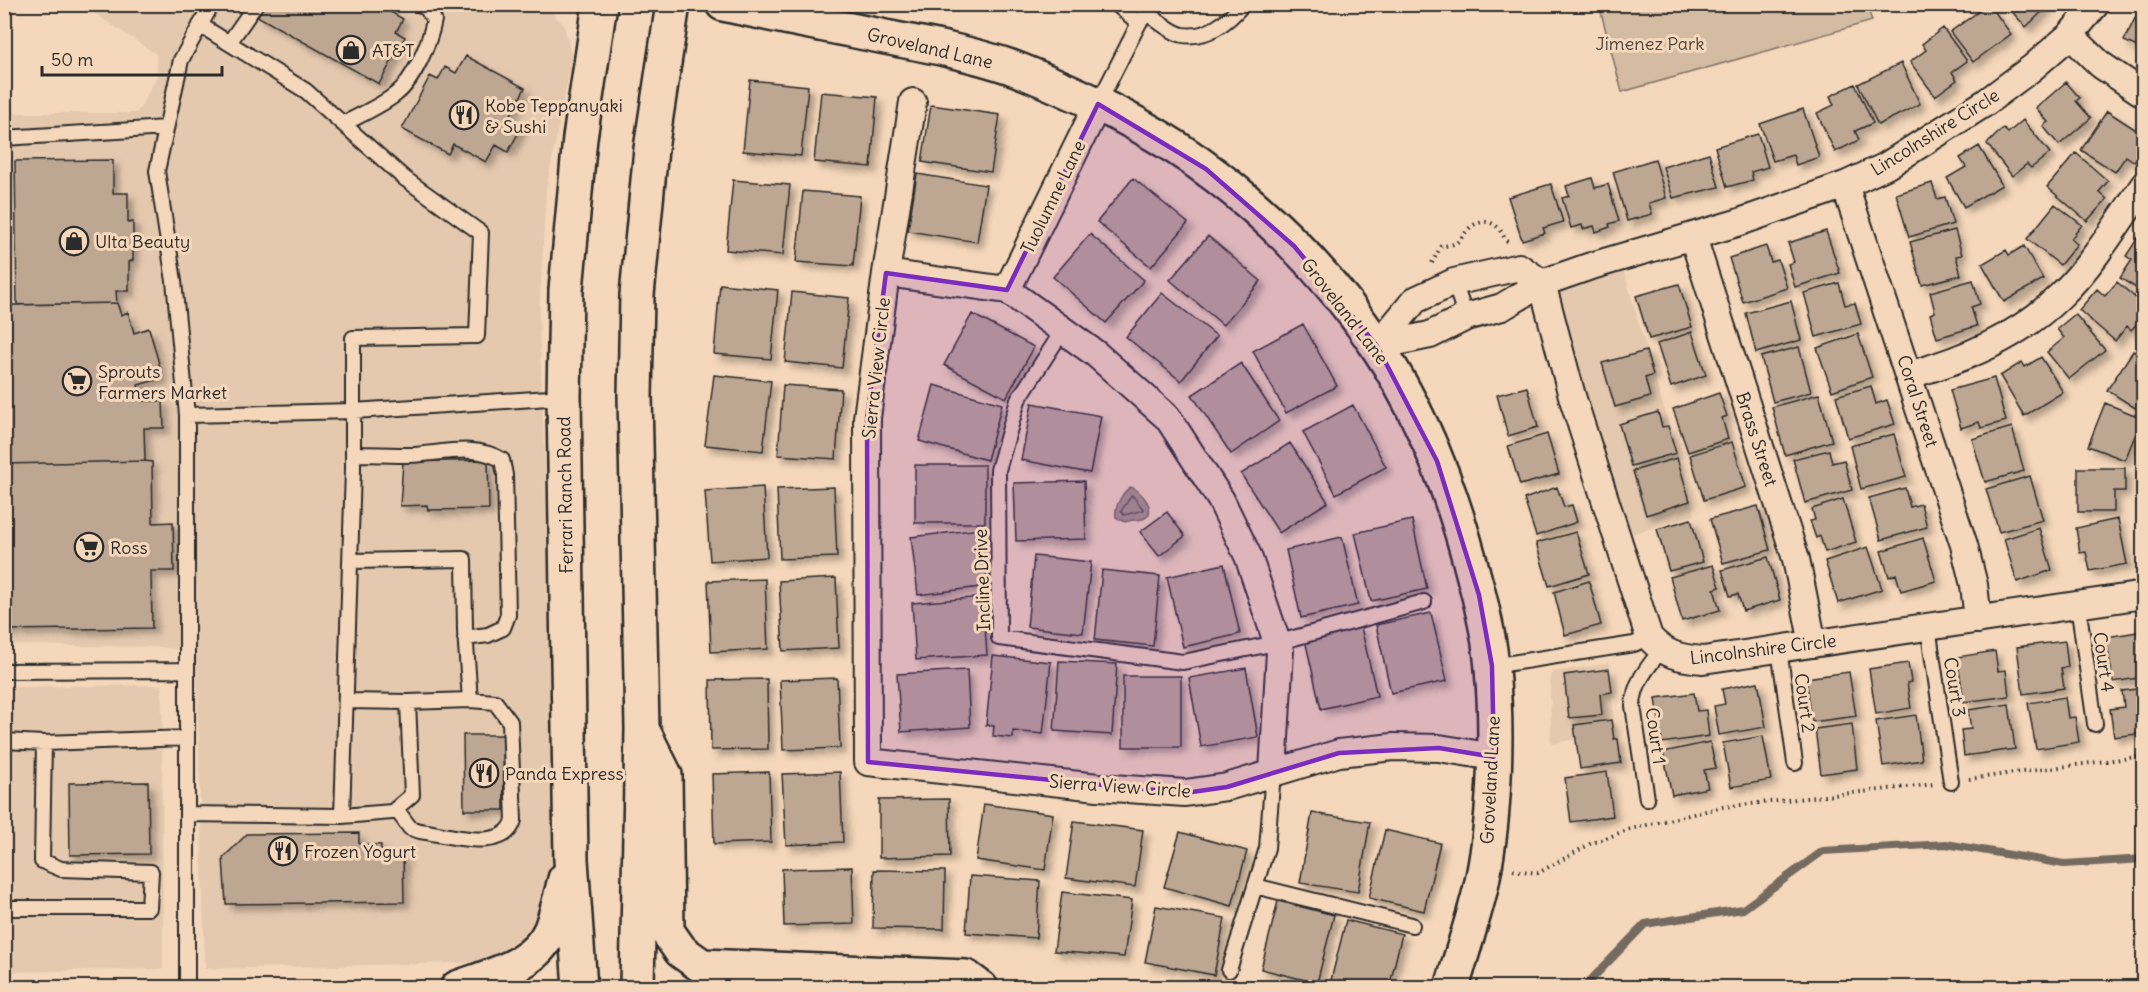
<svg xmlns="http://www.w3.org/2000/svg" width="2148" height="992" font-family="Delius,sans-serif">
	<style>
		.built { fill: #e4c9af }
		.green { fill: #d4bca3; stroke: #807467; stroke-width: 1.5 }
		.water { fill: #a79684; stroke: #756b60; stroke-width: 1.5 }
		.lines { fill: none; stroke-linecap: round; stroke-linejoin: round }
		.shore { stroke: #5d564f; stroke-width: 1.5 }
		.stream { stroke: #756b60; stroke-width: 8 }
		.building { fill: #bda793; stroke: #2b2b2b; stroke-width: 1.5; filter: url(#shadow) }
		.service-casing { stroke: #2b2b2b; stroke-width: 18 }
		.minor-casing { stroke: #2b2b2b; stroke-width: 30 }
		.secondary-casing { stroke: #2b2b2b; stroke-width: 38 }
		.path { stroke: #2b2b2b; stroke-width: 4; stroke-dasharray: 1.5 4.5; stroke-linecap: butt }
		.service { stroke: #f5d8bb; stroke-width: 14 }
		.minor { stroke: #f5d8bb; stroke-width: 26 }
		.secondary { stroke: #f5d8bb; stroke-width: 33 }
		.marked { fill: #7b2cbf; fill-opacity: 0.2; stroke: #7b2cbf; stroke-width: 4.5; stroke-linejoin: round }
		.labels { text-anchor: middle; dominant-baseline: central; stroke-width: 6; stroke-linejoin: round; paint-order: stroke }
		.park-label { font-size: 18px; fill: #4d4843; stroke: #f5d8bb }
		.street-label { font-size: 18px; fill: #2b2b2b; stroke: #f5d8bb }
		.poi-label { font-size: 18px; fill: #2b2b2b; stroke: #f5d8bb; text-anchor: start }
	</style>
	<defs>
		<filter id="shadow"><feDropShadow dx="5.5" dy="5.5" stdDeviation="3" flood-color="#0004"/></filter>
	</defs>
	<rect width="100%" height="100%" fill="#f5d8bb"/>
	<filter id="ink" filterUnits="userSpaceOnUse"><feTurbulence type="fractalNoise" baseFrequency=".0167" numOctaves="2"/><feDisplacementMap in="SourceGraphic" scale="12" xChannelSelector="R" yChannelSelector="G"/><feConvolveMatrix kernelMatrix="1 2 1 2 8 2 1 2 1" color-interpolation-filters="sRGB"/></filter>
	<g filter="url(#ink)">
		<path class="built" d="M530 4 550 10 564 25 572 58 546 190 539 318 545 470 553 854 550 886 541 928 494 962 205 969 196 651 158 647 5 645 4 113H136L140 108 157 76 156 54 82 5Z
			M1619 255 1695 515 1615 539 1536 281Z
			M1609 663 1615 731 1551 744 1550 675 1554 672Z
			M162 685 163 969 5 972 4 687Z"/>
		<path class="green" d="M1599 5H1867L1872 21 1622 92Z"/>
		<path class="water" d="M1131 487C1140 490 1158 510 1145 518 1139 521 1132 519 1125 522L1116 517C1114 507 1123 491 1131 487Z"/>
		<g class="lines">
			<path class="shore" d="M1132 495 1144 510 1124 515 1121 511Z"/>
			<path class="stream" d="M1583 988 1645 924 1743 909 1823 851 1946 844 2064 864 2144 859"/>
		</g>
		<path class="building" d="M264 4H377L403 19 396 32 405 37 379 84 257 16Z
			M1989 4 2011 34 1973 62 1950 32Z
			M2005 4H2044L2047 7 2026 27Z
			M2142 4H2144V50L2124 41Z
			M1943 28 1967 61 1952 72 1957 80 1935 96 1910 62 1926 50 1922 44Z
			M466 56 525 88 509 118 522 126 508 152 496 145 486 162 453 144 448 154 402 129 430 76 438 80 445 67 456 73Z
			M1901 63 1920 104 1878 125 1858 84Z
			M750 80 808 86 801 156 743 151Z
			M2066 82 2080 98 2076 101 2091 118 2059 145 2043 126 2048 122 2036 108Z
			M1855 84 1873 123 1855 131 1859 140 1835 152 1817 113 1834 105 1830 96Z
			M821 92 877 97 871 167 814 162Z
			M931 105 1000 115 991 172 922 162Z
			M1803 109 1819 157 1796 165 1793 155 1773 161 1760 124Z
			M2107 111 2144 135V148L2135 162 2126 156 2115 172 2081 150Z
			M2023 120 2050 153 2031 168 2027 164 2012 176 1987 144 2003 128 2008 133Z
			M1758 134 1768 167 1751 172 1753 180 1727 187 1715 147Z
			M1979 146 2002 185 1964 207 1947 178 1966 167 1960 158Z
			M1709 153 1719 187 1673 198 1663 167Z
			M2076 153 2108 181 2099 192 2107 199 2087 221 2047 187Z
			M1655 159 1666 198 1649 203 1652 214 1627 221 1613 172Z
			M113 160V193H128V223L133 222V260L129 262V291H116L117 303 17 305 15 161Z
			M917 174 986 185 977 242 908 231Z
			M1133 178 1188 223 1151 267 1097 222Z
			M1592 178 1595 188 1608 184 1619 221 1609 224 1610 227 1596 232 1594 226 1583 229 1582 225 1571 228 1562 198 1569 196 1566 186Z
			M733 180 790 185 783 255 726 250Z
			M1932 183 1937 199 1945 197 1953 224 1909 237 1896 194Z
			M1551 184 1563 222 1543 228 1545 233 1522 240 1508 197Z
			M803 191 860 196 853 266 796 262Z
			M2055 204 2082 225 2071 239 2077 244 2060 265 2027 239Z
			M1955 230 1962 255 1956 256 1961 275 1922 285 1910 242Z
			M1826 231 1840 273 1795 287 1788 264 1794 262 1788 243Z
			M1090 234 1144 280 1106 323 1053 277Z
			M1208 236 1261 281 1223 325 1170 280Z
			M2139 236 2144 240V293L2120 278 2132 260 2126 256Z
			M1766 246 1771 262 1778 260 1787 288 1743 302 1729 258Z
			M2024 246 2043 279 2004 302 1982 264 2006 250 2009 255Z
			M1973 280 1980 304 1971 307 1977 326 1937 338 1930 314 1935 312 1930 292Z
			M2117 282 2144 305V316L2131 330 2127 326 2115 341 2079 310 2097 289 2105 296Z
			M1839 283 1845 305 1855 303 1861 324 1816 337 1804 293Z
			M720 284 778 290 771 359 714 354Z
			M1679 284 1692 327 1649 339 1636 296Z
			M792 292 849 298 842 368 785 362Z
			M1162 293 1217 336 1181 381 1126 337Z
			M1791 301 1801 340 1756 353 1746 313Z
			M117 303 121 315 128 312 134 333 149 328 163 378 138 385 143 401H163L164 428H144L145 461 4 464V305Z
			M972 314 1034 347 1006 398 944 365Z
			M2075 314 2105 350 2069 379 2047 352 2064 338 2057 329Z
			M1303 324 1337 386 1286 413 1253 351Z
			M1692 332 1706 375 1671 387 1657 344Z
			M1858 334 1872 377 1832 391 1817 348Z
			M1799 347 1811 392 1773 402 1761 357Z
			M1646 351 1653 375 1645 378 1650 397 1615 407 1602 363Z
			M2133 351 2144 358V407L2140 411 2107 390Z
			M2041 357 2063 392 2024 416 2000 376 2022 362 2025 367Z
			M1241 363 1279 421 1231 454 1192 395Z
			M714 375 771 381 763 451 705 445Z
			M1994 378 2006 421 1981 428 1979 422 1961 428 1950 390Z
			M783 385 841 389 836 459 778 455Z
			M934 385 1002 404 987 460 919 441Z
			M1871 386 1876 404 1887 400 1895 424 1848 438 1836 396Z
			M1527 387 1538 427 1508 436 1497 395Z
			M1719 393 1727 416 1722 418 1728 439 1688 452 1673 409Z
			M1819 394 1832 441 1785 455 1772 407Z
			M1032 403 1101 416 1090 473 1021 460Z
			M2105 403 2142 418 2125 460 2088 446Z
			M1353 405 1386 467 1336 494 1303 432Z
			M1658 412 1662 427 1668 426 1676 453 1631 466 1619 424Z
			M2012 427 2024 471 1985 482 1972 439Z
			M1547 434 1559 474 1520 485 1508 446Z
			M1894 434 1906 477 1861 489 1850 446Z
			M1732 442 1746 487 1704 500 1690 455Z
			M1290 443 1328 502 1279 533 1241 474Z
			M1829 450 1832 463 1844 460 1852 490 1805 503 1793 459Z
			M1677 458 1690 501 1646 515 1633 471Z
			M488 460 489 509 428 510 427 505 400 506 403 462Z
			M145 461 152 462 153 523 173 522 174 571H151L152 628 4 630V464Z
			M915 465H985V523H915Z
			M2078 468H2125V491H2114V512H2078Z
			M2030 476 2043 520 1999 532 1986 489Z
			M1084 481 1086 539 1016 541 1014 483Z
			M763 487 767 557 710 561 705 491Z
			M834 487 837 557 780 559 777 489Z
			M1557 487 1564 507 1572 505 1577 522 1536 536 1524 499Z
			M1905 488 1910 507 1921 504 1927 527 1881 540 1869 498Z
			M1843 499 1856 542 1825 552 1820 536 1816 538 1810 521 1815 520 1812 509Z
			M1758 506 1770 550 1723 563 1710 519Z
			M1167 512 1185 536 1159 556 1140 532Z
			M1691 519 1703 562 1669 571 1657 529Z
			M2118 519 2127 564 2090 571 2086 552 2080 553 2076 528Z
			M1412 520 1427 589 1371 601 1355 533Z
			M2039 528 2052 570 2017 582 2004 539Z
			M981 529 988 586 918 595 911 537Z
			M1576 532 1589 574 1549 586 1536 543Z
			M1342 537 1358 605 1301 618 1286 550Z
			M1923 538 1936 581 1901 591 1896 574 1889 577 1881 551Z
			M1868 547 1882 589 1838 603 1825 561Z
			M1034 556 1091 562 1083 633 1027 627Z
			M1768 557 1780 600 1743 611 1738 594 1730 596 1722 570Z
			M1224 564 1240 634 1183 647 1167 577Z
			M1713 565 1720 587 1714 589 1720 610 1682 621 1670 577Z
			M1102 570 1160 576 1153 646 1095 640Z
			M836 578 839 648 783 651 779 581Z
			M765 579 768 649 711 652 708 581Z
			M1589 581 1601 625 1565 635 1554 592Z
			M983 597 987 655 916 660 912 603Z
			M1431 613 1447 681 1391 693 1376 625Z
			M1361 627 1377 696 1321 709 1305 640Z
			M2144 631V677L2113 682 2106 637Z
			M2065 641 2068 667 2061 668 2064 688 2023 694 2017 647Z
			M1995 651 1998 671 2006 670 2009 696 1964 702 1957 657Z
			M993 656 1051 662 1043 734 1013 731V738L993 736 994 726 986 725Z
			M1059 661 1117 664 1112 735 1054 731Z
			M1908 663 1911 682 1907 683 1911 708 1876 714 1869 669Z
			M1246 668 1258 737 1201 747 1189 678Z
			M1609 669 1612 692 1600 694 1602 715 1569 718 1564 675Z
			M967 670 970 727 901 732 897 674Z
			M1849 672 1856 716 1812 722 1806 678Z
			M1123 676H1181V747H1123Z
			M837 678 840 748 783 750 780 680Z
			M767 679 768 749 711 750 710 680Z
			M1758 682 1766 727 1719 735 1714 706 1725 704 1722 689Z
			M2144 688V733L2114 737 2110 709 2124 707 2122 691Z
			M1694 693 1697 711 1706 710 1709 736 1662 743 1656 698Z
			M2065 697 2068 718 2075 717 2079 742 2036 749 2028 703Z
			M2009 704 2015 749 1964 756 1961 730 1971 729 1968 710Z
			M1916 715 1922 760 1883 766 1876 721Z
			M1611 720 1614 739H1618L1621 763 1580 769 1574 725Z
			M1852 724 1857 769 1821 774 1815 729Z
			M463 735H503L504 810H464Z
			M1763 736 1771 780 1731 787 1723 743Z
			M1710 742 1716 768 1704 770 1708 788 1672 795 1663 752Z
			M769 772 771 842 714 844 712 774Z
			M840 772 843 842 786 845 782 774Z
			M1607 772 1613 816 1571 822 1565 778Z
			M148 782 149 854 70 855 69 783Z
			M949 799 950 856 879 858V800Z
			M984 804 1053 814 1045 870 976 860Z
			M1312 813 1370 822 1358 892 1300 883Z
			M1074 821 1143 830 1135 887 1066 878Z
			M1385 830 1440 843 1424 911 1369 898Z
			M1180 832 1247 851 1232 906 1164 887Z
			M359 833V844L381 845V855H403L404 902 226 904 223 858 247 834Z
			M852 867 854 924 784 926 782 869Z
			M874 870 945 871 944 929 873 928Z
			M970 876 1040 881 1036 938 966 933Z
			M1062 892 1132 900 1124 957 1054 951Z
			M1278 901 1334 915 1317 983 1261 969Z
			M1156 906 1225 918 1214 975 1145 962Z
			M1346 920 1402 934 1389 988H1329Z"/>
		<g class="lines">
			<g class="service-casing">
				<path id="service" d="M1116 4 1139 23
					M1147 13C1157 20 1172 33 1183 35 1207 39 1229 21 1243 4
					M200 25 306 91 404 178 481 233 477 336 353 338V469L342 816
					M229 43 256 4
					M1098 104 1139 23 1154 4
					M343 124C360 115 381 106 396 94 414 80 430 42 434 20L427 9 420 4
					M4 138 166 128
					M1454 282 1466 317
					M1063 330 1018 400 998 470 999 638 1183 662 1276 643 1424 602
					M187 415 174 281 157 171 181 60 212 4
					M353 454C372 454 391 455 410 455 441 454 474 443 502 460L505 475 508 615 503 628 488 635 465 638
					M2078 605 2095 724
					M1928 627 1951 782
					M1779 649 1795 763
					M1492 666 1634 644 1649 637
					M4 671 187 670
					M347 701 408 702
					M4 741 44 743 187 738
					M1647 799 1633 706C1634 683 1647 668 1661 650
					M396 809 410 828 420 831C446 834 505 854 514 820L510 722 495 702 470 700
					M187 814 342 816 392 812 412 795 408 702 470 700 465 631 464 559 350 561
					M1255 886 1412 925
					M4 908H149L151 872 61 869 42 861 44 743
					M1229 970 1267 848 1273 772
					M187 988V415L354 411 564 397"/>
			</g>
			<g class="minor-casing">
				<path id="minor" d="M2070 35 2101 65 2144 94
					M1845 185 1964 545 1974 585 1978 620
					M1693 237 1796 559 1813 644
					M886 273 913 102
					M1007 290 1098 104
					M1377 346 1415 300 1454 282 1519 267 1542 283 1572 396 1649 637C1665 655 1679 658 1703 660L2144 595
					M1377 346 1430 335 1466 317 1502 307 1542 283 1588 267 1737 223 1845 185 1886 166 1985 103 2032 68 2070 35 2096 4
					M1909 375C1965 359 2019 337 2061 295 2094 263 2118 222 2144 185
					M1273 772 1280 651 1248 556 1221 500 1168 418 1096 354 1007 290 886 273 867 418 868 762 1098 787 1185 793 1227 787 1339 753 1393 747 1439 748 1494 757"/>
			</g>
			<g class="secondary-casing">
				<path id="secondary" d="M723 4C777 16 831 26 885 37 927 45 970 53 1011 67 1040 78 1069 91 1097 104 1208 155 1308 244 1377 346 1423 415 1454 497 1474 577 1482 606 1490 638 1492 669 1498 735 1495 826 1480 891 1472 923 1461 955 1452 988
					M644 733 665 775 667 931 681 951 702 966 966 977 981 988
					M457 988C491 975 536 966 551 929 557 913 561 895 565 879
					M580 988 571 860 564 397 566 290 580 138 600 4
					M637 988 642 729 635 396 637 295 651 149 673 4"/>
			</g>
			<path class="path" d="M1432 263 1441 246C1445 246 1452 245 1456 243 1462 239 1466 230 1472 226 1488 216 1501 226 1505 240L1511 244
				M1969 779 2144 756
				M1513 870 1538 873 1590 844 1630 829 1723 807 1935 784"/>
			<use href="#service" class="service"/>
			<use href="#minor" class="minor"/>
			<use href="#secondary" class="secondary"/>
		</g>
	</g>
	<path class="marked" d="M1098 104 1206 169 1294 246 1377 346 1437 461 1479 595 1492 666 1494 757 1439 748 1339 753 1227 787 1185 793 868 762 867 418 886 273 1007 290Z"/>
	<defs>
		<g id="shop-ring" transform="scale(1.5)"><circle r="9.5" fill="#f5d8bb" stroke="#2b2b2b" stroke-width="1.5"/><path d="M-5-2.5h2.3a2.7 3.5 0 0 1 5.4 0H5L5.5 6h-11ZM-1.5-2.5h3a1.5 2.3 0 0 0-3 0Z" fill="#2b2b2b"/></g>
		<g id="restaurant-ring" transform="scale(1.5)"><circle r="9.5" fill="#f5d8bb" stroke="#2b2b2b" stroke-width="1.5"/><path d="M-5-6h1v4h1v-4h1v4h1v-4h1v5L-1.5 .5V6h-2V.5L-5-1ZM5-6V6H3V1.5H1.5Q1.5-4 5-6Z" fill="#2b2b2b"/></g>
		<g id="supermarket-ring" transform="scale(1.5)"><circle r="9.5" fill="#f5d8bb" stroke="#2b2b2b" stroke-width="1.5"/><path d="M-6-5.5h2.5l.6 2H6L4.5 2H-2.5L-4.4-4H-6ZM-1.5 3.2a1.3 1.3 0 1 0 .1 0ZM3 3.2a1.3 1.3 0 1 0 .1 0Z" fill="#2b2b2b"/></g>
	</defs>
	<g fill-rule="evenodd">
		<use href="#shop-ring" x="351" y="50"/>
		<use href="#restaurant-ring" x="464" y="115"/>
		<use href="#shop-ring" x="74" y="241"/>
		<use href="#supermarket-ring" x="77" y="381"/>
		<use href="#supermarket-ring" x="89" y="547"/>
		<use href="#restaurant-ring" x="484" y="773"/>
		<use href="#restaurant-ring" x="283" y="851"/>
	</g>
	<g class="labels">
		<g class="park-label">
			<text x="1650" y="43">Jimenez Park</text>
		</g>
		<g class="street-label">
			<text transform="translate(930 48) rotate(13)">Groveland Lane</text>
			<text transform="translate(1935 132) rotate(-32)">Lincolnshire Circle</text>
			<text transform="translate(1053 197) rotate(-64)">Tuolumne Lane</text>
			<text transform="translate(1345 311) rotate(52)">Groveland Lane</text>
			<text transform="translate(876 368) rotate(-84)">Sierra View Circle</text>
			<text transform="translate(1918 401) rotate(72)">Coral Street</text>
			<text transform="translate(1757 439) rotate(72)">Brass Street</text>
			<text transform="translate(565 495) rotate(-91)">Ferrari Ranch Road</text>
			<text transform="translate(982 580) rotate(-92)">Incline Drive</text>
			<text transform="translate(1763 649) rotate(-7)">Lincolnshire Circle</text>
			<text transform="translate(2104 662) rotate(82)">Court 4</text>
			<text transform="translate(1955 687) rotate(81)">Court 3</text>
			<text transform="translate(1805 703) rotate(82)">Court 2</text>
			<text transform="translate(1656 736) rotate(82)">Court 1</text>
			<text transform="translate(1490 780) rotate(-87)">Groveland Lane</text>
			<text transform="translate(1120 786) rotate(4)">Sierra View Circle</text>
		</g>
		<g class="poi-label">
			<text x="372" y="50">AT&amp;T</text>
			<text x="485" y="105">Kobe Teppanyaki<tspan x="485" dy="21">&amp; Sushi</tspan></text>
			<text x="95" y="241">Ulta Beauty</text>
			<text x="98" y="371">Sprouts<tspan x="98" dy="21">Farmers Market</tspan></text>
			<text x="110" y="547">Ross</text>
			<text x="505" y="773">Panda Express</text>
			<text x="304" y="851">Frozen Yogurt</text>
		</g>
	</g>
	<rect width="2148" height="992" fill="none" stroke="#f5d8bb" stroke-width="24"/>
	<rect x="12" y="12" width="2124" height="968" fill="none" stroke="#2b2b2b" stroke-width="2" filter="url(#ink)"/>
	<path d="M42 66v9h180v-9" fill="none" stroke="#2b2b2b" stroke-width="3"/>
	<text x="51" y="66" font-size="18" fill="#2b2b2b" stroke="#f5d8bb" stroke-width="4.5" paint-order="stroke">50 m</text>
</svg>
